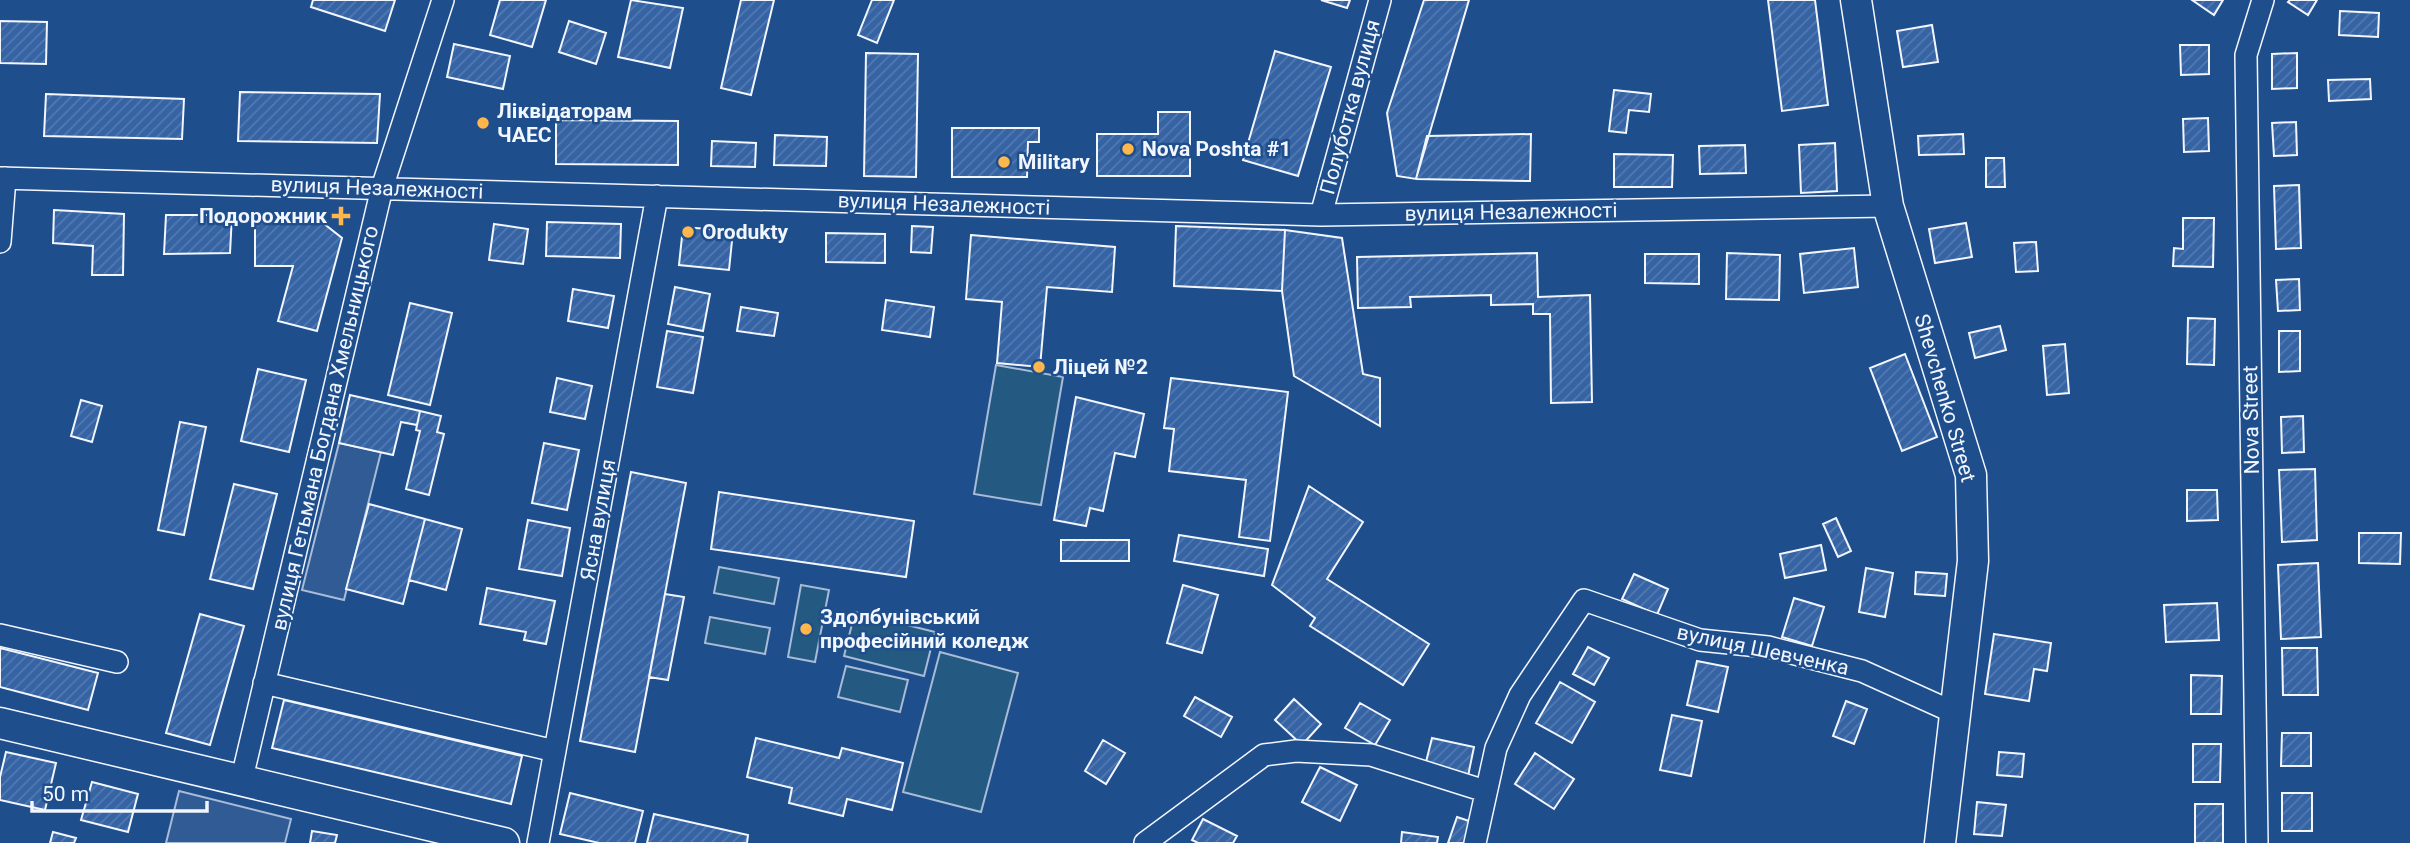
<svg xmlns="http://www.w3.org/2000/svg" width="2410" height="843" font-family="Roboto,sans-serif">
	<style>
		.green { fill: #245a82; stroke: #a8bbd7; stroke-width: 2 }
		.parking { fill: #305b95; stroke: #a8bbd7; stroke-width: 2 }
		.building { fill: url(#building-hatch); stroke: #f2f6ff; stroke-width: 2 }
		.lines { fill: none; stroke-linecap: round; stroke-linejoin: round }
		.street-casing { stroke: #f2f6ff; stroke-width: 24 }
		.secondary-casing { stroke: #f2f6ff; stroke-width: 33 }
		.street { stroke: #1f4e8c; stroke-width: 21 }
		.secondary { stroke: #1f4e8c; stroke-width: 30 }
		.poi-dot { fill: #ffb74d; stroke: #1f4e8c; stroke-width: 2.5 }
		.labels { text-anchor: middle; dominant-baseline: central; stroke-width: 5; stroke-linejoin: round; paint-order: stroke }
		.street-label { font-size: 21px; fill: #f2f6ff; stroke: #1f4e8c }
		.poi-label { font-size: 21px; font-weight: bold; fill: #f2f6ff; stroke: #1f4e8c; text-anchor: start }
	</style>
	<defs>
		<pattern id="building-hatch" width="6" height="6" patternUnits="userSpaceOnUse" patternTransform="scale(1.75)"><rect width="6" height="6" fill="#3563a3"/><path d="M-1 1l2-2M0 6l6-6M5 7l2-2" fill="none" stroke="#537ab1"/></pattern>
	</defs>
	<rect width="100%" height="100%" fill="#1f4e8c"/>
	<path class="green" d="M996 365 1063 377 1041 505 974 494Z
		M719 567 779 578 774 604 714 593Z
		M801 585 829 590 815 662 788 657Z
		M855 612 935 632 924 676 844 656Z
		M710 617 770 628 765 654 705 643Z
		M940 652 1018 673 981 812 903 792Z
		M846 666 908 680 900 712 838 697Z"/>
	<path class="parking" d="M339 443 381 452 344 600 302 590Z
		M179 791 291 819 285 843H166Z"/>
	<path class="building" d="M313 0H395L385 31 311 7Z
		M500 0H546L532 47 490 35Z
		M631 0 683 8 670 68 618 57Z
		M741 0H774L751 95 721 88Z
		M872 0H894L877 43 858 35Z
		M1321 0H1350L1347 8Z
		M1424 0H1469L1416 179 1397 176 1387 113Z
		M1768 0H1815L1828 105 1782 111Z
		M2192 0H2223L2214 15Z
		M2290 0H2317L2308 15 2288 2Z
		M2340 11 2379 13 2378 37 2339 35Z
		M0 21 47 22 46 64 0 63Z
		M569 21 606 33 596 64 559 52Z
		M1932 25 1938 62 1903 67 1897 31Z
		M454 44 510 56 503 89 447 77Z
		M2180 45H2209V74L2181 75Z
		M1275 51 1331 67 1298 176 1243 160Z
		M866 53 918 54 916 177 864 176Z
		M2297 53V88L2272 89V54Z
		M2370 79 2371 99 2329 101 2328 80Z
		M1614 90 1651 94 1649 112 1629 110 1626 133 1609 131Z
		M240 92 380 94 377 143 238 141Z
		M46 94 184 99 182 139 44 136Z
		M1158 112H1190V176H1097V134H1158Z
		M2208 118 2209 151 2184 152 2183 119Z
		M556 120 678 121V165L556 164Z
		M2296 122 2297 155 2274 156 2272 123Z
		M952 128H1039V142H1028L1027 177H952Z
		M1531 134 1530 181 1416 179 1427 136Z
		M1963 134 1964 154 1919 155 1918 136Z
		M775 135 827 137 826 166 774 165Z
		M712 141 756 143 755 167 711 166Z
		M1835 143 1837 191 1801 193 1799 145Z
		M1745 145 1746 173 1700 174 1699 146Z
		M1614 154 1673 155 1672 187H1614Z
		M1986 158H2004L2005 187H1986Z
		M2299 185 2301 248 2276 249 2274 186Z
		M54 210 124 214 123 275H92L93 246 53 243Z
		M166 215H232L230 253 164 254Z
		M2183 218H2214L2213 267 2173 266 2174 248 2183 249Z
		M255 222 323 223 342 238 317 331 278 321 293 266H255Z
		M547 222 621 224 620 258 546 256Z
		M1966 223 1972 257 1935 263 1929 229Z
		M494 224 528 229 523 264 489 260Z
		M912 226 933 227 931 253 911 252Z
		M1176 226 1285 230 1282 291 1174 286Z
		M683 227 733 231 729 270 679 265Z
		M1285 230 1342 238 1363 374 1380 378V426L1294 376 1282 291Z
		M826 233 885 234V263L826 262Z
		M971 235 1115 247 1112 292 1047 287 1040 367 997 363 1002 302 966 299Z
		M2036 242 2038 271 2016 272 2014 243Z
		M1854 248 1858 287 1804 293 1800 254Z
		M1537 253 1538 297 1590 295 1592 402 1551 403 1550 314H1533V304L1491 305V295L1410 297 1411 307 1358 308 1357 257Z
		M1727 253 1780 255 1779 300 1726 299Z
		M1645 254H1699V284L1645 283Z
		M2299 279 2300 310 2278 311 2276 280Z
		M675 287 710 294 703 331 668 324Z
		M573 289 614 296 608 328 568 321Z
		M886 300 934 307 930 337 882 330Z
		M410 303 452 313 430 405 388 395Z
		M741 307 778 313 774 336 737 331Z
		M2188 318 2215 319 2214 365 2187 364Z
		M2000 326 2006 350 1975 358 1969 333Z
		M667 331 703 337 693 393 657 387Z
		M2279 331H2300V371L2279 372Z
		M2065 344 2069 393 2047 395 2043 346Z
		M1905 354 1937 437 1902 451 1870 368Z
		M258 369 306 380 289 452 241 441Z
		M557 378 592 386 585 419 550 412Z
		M1171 378 1288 392 1270 541 1239 537 1246 480 1169 471 1174 429 1164 428Z
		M350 395 420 411 417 425 401 422 393 455 339 443Z
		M1076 397 1144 414 1135 457 1115 453 1103 511 1090 508 1086 526 1054 520Z
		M81 400 102 406 92 442 71 436Z
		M420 411 441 416 437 432 444 434 429 495 406 489 420 431 416 430Z
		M2303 416 2304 452 2282 453 2281 417Z
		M180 422 206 427 184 535 158 530Z
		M544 443 579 450 567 510 532 503Z
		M2315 469 2317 540 2282 542 2279 470Z
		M631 472 686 483 635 752 580 741Z
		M234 484 277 494 253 589 210 579Z
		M1309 486 1363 522 1327 579 1429 644 1403 685 1310 626 1315 618 1272 585Z
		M2187 490H2217L2218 520 2187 521Z
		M719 492 914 521 906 577 711 549Z
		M369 504 425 519 403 604 346 589Z
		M1836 518 1851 551 1838 557 1823 524Z
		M425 519 462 529 446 590 409 580Z
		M528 520 570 528 562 576 519 569Z
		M2359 533H2401L2400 564 2359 563Z
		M1179 535 1268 549 1264 576 1174 561Z
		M1061 540H1129V561H1061Z
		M1821 545 1826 570 1785 578 1780 554Z
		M2318 563 2321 637 2281 639 2278 565Z
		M1866 568 1893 573 1885 617 1859 612Z
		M1916 572 1947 574 1945 596 1915 594Z
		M1634 574 1668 589 1657 615 1622 599Z
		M1183 585 1218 595 1202 653 1167 643Z
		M487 588 555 601 546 644 524 640 526 632 480 624Z
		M665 594 684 597 668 680 649 677Z
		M1794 598 1824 607 1812 646 1782 637Z
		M2217 603 2219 640 2166 642 2164 605Z
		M200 614 244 626 210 745 166 733Z
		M1994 634 2051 643 2047 671 2034 669 2029 701 1985 694Z
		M1588 647 1609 658 1594 685 1573 674Z
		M0 648 98 673 88 710 0 687Z
		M2282 648H2317L2318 695H2283Z
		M1697 661 1728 667 1718 712 1687 705Z
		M2191 675 2222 676 2221 714H2191Z
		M1560 682 1595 702 1572 743 1536 723Z
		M1195 697 1232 717 1221 737 1184 716Z
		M1294 699 1321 724 1302 745 1275 720Z
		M284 700 522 756 511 804 272 748Z
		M1846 701 1867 709 1854 744 1833 736Z
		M1360 703 1390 720 1375 745 1345 728Z
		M1672 715 1702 721 1691 776 1660 770Z
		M2282 733H2311V766H2281Z
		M756 738 839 758 842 748 903 763 892 810 847 799 843 816 789 803 792 788 747 777Z
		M1432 738 1474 747 1468 776 1425 766Z
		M1103 740 1125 753 1106 784 1085 771Z
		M2193 744H2221L2220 782H2193Z
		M6 752 56 763 45 810 0 800V777Z
		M1999 752 2024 754 2022 777 1997 775Z
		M1535 753 1574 779 1554 809 1515 784Z
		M1320 767 1357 785 1340 821 1302 802Z
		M92 782 138 794 128 832 81 820Z
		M570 793 643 811 635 843H599L560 834Z
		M2282 793H2312V831H2282Z
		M1977 802 2006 805 2002 836 1974 834Z
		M2195 804H2223V843H2195Z
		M654 814 748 835 747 843H647Z
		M1457 817 1472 822 1465 843H1448Z
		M1203 819 1237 836 1233 843H1198L1192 840Z
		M312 831 337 835 335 843H310Z
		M53 832 76 838 74 843H50Z
		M1402 832 1438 837 1437 843H1401Z"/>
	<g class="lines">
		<g class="street-casing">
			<path id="street" d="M0 178 1321 215 1888 206
				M1321 215 1380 0
				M0 242 5 178
				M0 635 117 662
				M264 683 555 751
				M242 778 382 188 443 0
				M538 843 657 196
				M1145 843 1264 755 1296 751 1371 755 1485 791
				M1475 843 1496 748 1520 695 1584 600 1700 640 1768 647 1862 671 1955 713
				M2257 843 2246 55 2263 0"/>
		</g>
		<g class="secondary-casing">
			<path id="secondary" d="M1856 0 1888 206 1971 475 1973 561 1940 843
				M0 723 504 843"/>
		</g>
		<use href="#street" class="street"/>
		<use href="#secondary" class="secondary"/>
	</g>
	<g class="poi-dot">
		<circle cx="483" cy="123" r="7"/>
		<circle cx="1128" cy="149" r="7"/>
		<circle cx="1004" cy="162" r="7"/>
		<path d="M337.5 205.5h7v7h7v7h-7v7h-7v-7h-7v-7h7z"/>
		<circle cx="688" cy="232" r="7"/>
		<circle cx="1039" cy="367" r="7"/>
		<circle cx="806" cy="629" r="7"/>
	</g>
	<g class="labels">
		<g class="street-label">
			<text transform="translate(1350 107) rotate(-75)">Полуботка вулиця</text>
			<text transform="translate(377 188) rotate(2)">вулиця Незалежності</text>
			<text transform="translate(944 204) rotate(2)">вулиця Незалежності</text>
			<text transform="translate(1511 212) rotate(-1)">вулиця Незалежності</text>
			<text transform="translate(1945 398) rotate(74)">Shevchenko Street</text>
			<text transform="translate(2251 420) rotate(-91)">Nova Street</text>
			<text transform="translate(325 428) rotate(-77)">вулиця Гетьмана Богдана Хмельницького</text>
			<text transform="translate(598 520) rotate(-80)">Ясна вулиця</text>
			<text transform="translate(1763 650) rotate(12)">вулиця Шевченка</text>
		</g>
		<g class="poi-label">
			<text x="497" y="111">Ліквідаторам<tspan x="497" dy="24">ЧАЕС</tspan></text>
			<text x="1142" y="149">Nova Poshta #1</text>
			<text x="1018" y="162">Military</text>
			<text x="327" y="216" text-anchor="end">Подорожник</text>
			<text x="702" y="232">Orodukty</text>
			<text x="1053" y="367">Ліцей №2</text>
			<text x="820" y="617">Здолбунівський<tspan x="820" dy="24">професійний коледж</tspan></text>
		</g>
	</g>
	<path d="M32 801v10h175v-10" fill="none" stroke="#f2f6ff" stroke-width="3.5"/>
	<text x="42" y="801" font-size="21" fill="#f2f6ff" stroke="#1f4e8c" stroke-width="5" paint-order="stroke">50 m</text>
</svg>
